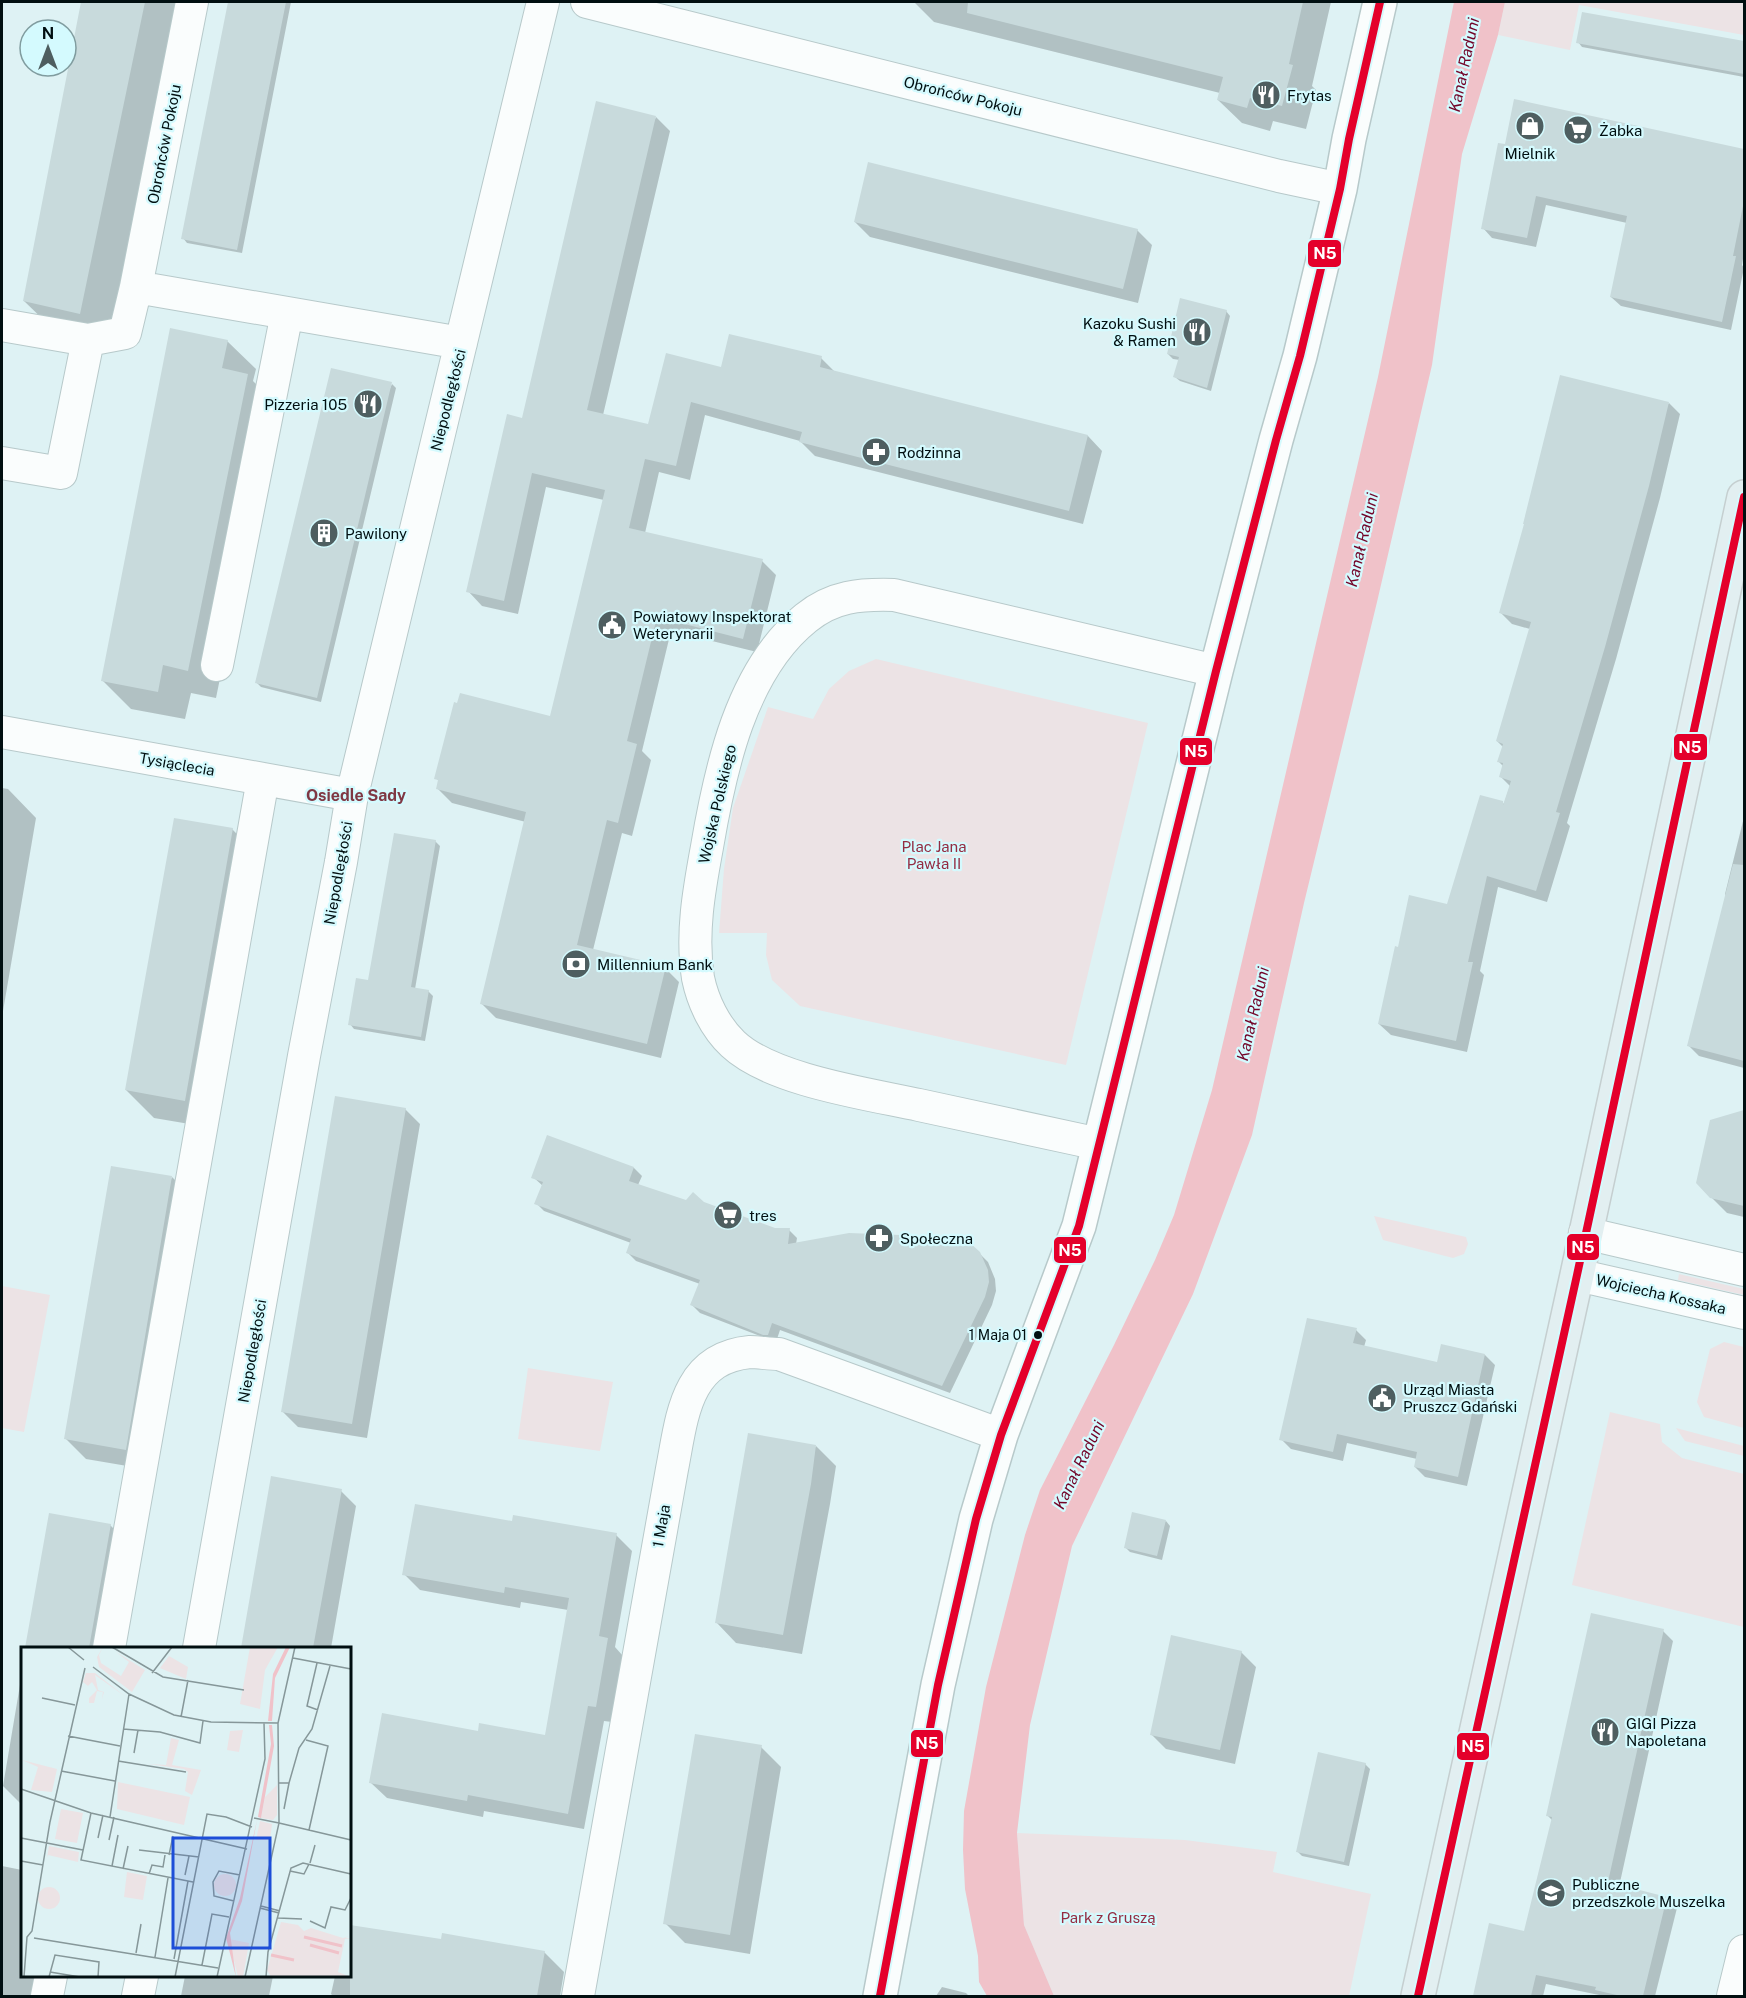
<svg xmlns="http://www.w3.org/2000/svg" width="1746" height="1998" font-family="'Public Sans',sans-serif">
	<style>
		.green { fill: #ece3e5 }
		.water { fill: #f0c2c9 }
		.shadow { fill: #0003 }
		.building { fill: #c8dadc }
		.lines { fill: none; stroke-linecap: round; stroke-linejoin: round }
		.minor-casing { stroke: #b7c9ca; stroke-width: 34 }
		.tertiary-casing { stroke: #b7c9ca; stroke-width: 36 }
		.primary-casing { stroke: #c5cfd0; stroke-width: 36 }
		.minor { stroke: #fafdfd; stroke-width: 32 }
		.tertiary { stroke: #fafdfd; stroke-width: 33 }
		.primary { stroke: #e2eff1; stroke-width: 33 }
		.bus-1-casing { stroke: #d4fafe; stroke-width: 12 }
		.bus-1 { stroke: #e4002b; stroke-width: 8 }
		.bus-dot { fill: #010f11; stroke: #d4fafe; stroke-width: 2 }
		.labels { text-anchor: middle; dominant-baseline: central; stroke-width: 4.5; stroke-linejoin: round; paint-order: stroke }
		.bus-label { font-size: 14px; fill: #010f11; stroke: #d4fafe; text-anchor: end }
		.poi-label { font-size: 15px; fill: #010f11; stroke: #d4fafe; text-anchor: start }
		.street-label { font-size: 15px; fill: #010f11; stroke: #d4fafe }
		.park-label { font-size: 15px; fill: #942c42; stroke: #d4fafe }
		.water-label { font-size: 16px; font-style: italic; fill: #730428; stroke: #d4fafe }
		.neighbourhood-label { font-size: 16px; font-weight: bold; fill: #7f3743; stroke: #d4fafe }
		.inset-river { fill: none; stroke: #f0c2c9; stroke-width: 3 }
		.inset-road { fill: none; stroke: #869799; stroke-width: 1.5 }
		.view { fill: #1d4ed8; fill-opacity: 0.15; stroke: #1d4ed8; stroke-width: 3 }
		.inset-edge { fill: none; stroke: #010f11; stroke-width: 3 }
		.line-badge { stroke: #d4fafe; stroke-width: 2 }
		.badge-label { font-size: 16px; text-anchor: middle; font-weight: bold; fill: #fff }
	</style>
	<rect width="100%" height="100%" fill="#def2f4"/>
	<path class="green" d="M1505 2H1744V35L1579 5 1570 50 1498 35Z
		M876 659 1148 723 1066 1065 800 1006 772 980 766 955 767 933H719L724 869 733 808 768 707 813 719 829 689 849 671Z
		M1374 1216 1466 1237 1468 1244 1464 1254 1453 1258 1383 1240Z
		M1679 1274 1744 1289V1295L1678 1280Z
		M2 1286 50 1295 24 1432 2 1428Z
		M1724 1342 1744 1347V1428L1704 1417 1697 1402 1710 1349Z
		M528 1368 613 1382 600 1451 518 1439Z
		M1610 1412 1660 1424 1662 1442 1682 1458 1744 1474V1627L1572 1585Z
		M1676 1428 1744 1446V1456L1685 1441Z
		M1017 1833 1185 1840 1277 1852 1273 1872 1371 1894 1349 1996H1054L1024 1925Z"/>
	<path class="water" d="M1454 2H1505L1498 35 1462 154 1432 365 1377 602 1304 903 1252 1135 1193 1294 1072 1546 1030 1725 1017 1833 1024 1925 1054 1996H987L979 1982 978 1956 965 1889 963 1850 964 1811 986 1687 1025 1535 1040 1490 1114 1345 1155 1260 1174 1215 1212 1090 1378 377Z"/>
	<path class="shadow" d="M83 2H179L108 341 53 329 24 301Z
		M229 2H291L242 253 187 243 183 238Z
		M914 2H1162L1225 18 1228 2H1331L1312 86 1316 90 1306 129 1273 121 1270 131 1242 123 1218 100 1220 93 934 22Z
		M1583 13 1744 43V77L1582 47 1578 42Z
		M656 117 670 131 603 415 649 426 722 369 821 358 836 373 1088 436 1102 451 1083 524 815 456 800 441 705 415 690 480 659 472 645 533 762 561 776 575 757 652 671 631 642 751 651 760 632 836 622 833 593 950 665 968 679 982 661 1058 496 1018 482 1004 526 822 452 803 438 789 440 782 436 778 551 717 604 500 546 487 518 614 482 606 468 591 523 419Z
		M1506 146 1741 150 1744 154V253L1742 265 1744 268 1731 330 1621 306 1611 297 1627 223 1546 205 1536 247 1492 238 1483 228Z
		M855 222 1137 230 1152 245 1138 303 870 237Z
		M1226 311 1230 316 1211 391 1180 381 1175 377 1180 360 1173 359 1168 354Z
		M227 341 256 369 253 381 276 404 216 698 191 693 185 719 131 709 103 681Z
		M392 384 396 388 321 702 261 687 257 683Z
		M1669 403 1680 414 1660 498 1616 659 1567 823 1570 826 1547 902 1498 887 1480 971 1484 975 1467 1052 1391 1035 1379 1024 1399 949 1448 906 1503 803 1504 804 1510 786 1501 777 1504 767 1499 762 1503 747 1497 741 1530 629 1512 624 1501 613Z
		M2 788 8 789 36 818 2 1017Z
		M1744 817V1068L1699 1056 1689 1046 1726 896 1725 894Z
		M232 829 260 858 213 1128 154 1118 126 1090Z
		M435 841 440 846 415 989 428 991 433 996 425 1041 354 1029 350 1024Z
		M405 1109 420 1124 367 1438 298 1427 283 1412Z
		M1730 1116 1744 1119V1217L1727 1213 1697 1183Z
		M548 1137 634 1168 642 1176 638 1185 687 1202 704 1204 774 1229 789 1230 797 1238 796 1244 979 1253 988 1262 995 1279 996 1291 992 1305 950 1393 780 1330 776 1342 700 1313 692 1305 700 1284 636 1261 628 1253 631 1243 544 1211 536 1203 543 1186 533 1177Z
		M172 1177 192 1197 145 1469 86 1459 66 1439Z
		M1356 1330 1366 1340 1364 1347 1438 1364 1485 1355 1495 1365 1467 1486 1425 1477 1415 1467 1417 1459 1347 1443 1343 1461 1291 1449 1281 1439Z
		M816 1446 836 1466 830 1504 802 1654 736 1643 717 1623Z
		M272 1478 341 1491 356 1506 331 1648H243Z
		M50 1515 110 1525 130 1545 112 1648H27Z
		M1166 1521 1170 1526 1162 1560 1130 1552 1125 1547Z
		M513 1522 616 1535 632 1551 615 1647 623 1656 612 1722 604 1721 584 1829 484 1811 483 1817 387 1798 370 1782 479 1733 546 1737 568 1610 521 1602 520 1608 420 1590 404 1574Z
		M1663 1631 1673 1641 1619 1887 1667 1898 1677 1908 1655 1996H1604L1546 1984 1543 1996H1474L1491 1925 1525 1933 1553 1821 1548 1816Z
		M1241 1652 1256 1667 1235 1764 1166 1749 1151 1734Z
		M22 1673V1805L3 1786Z
		M761 1747 781 1767 750 1954 685 1943 665 1923Z
		M1365 1764 1370 1769 1349 1866 1302 1856 1298 1852Z
		M2 1866 22 1870V1976H55L51 1996H2Z
		M350 1926 443 1941 544 1952 564 1972 560 1996H333L331 1994 335 1976H350Z
		M185 1976H273L269 1996H181Z
		M942 1987 966 1993 969 1996H936Z"/>
	<path class="building" d="M81 2H145L80 314 23 301Z
		M228 2H286L237 250 181 239Z
		M968 2H1303L1289 64 1293 65 1282 106 1250 98 1247 108 1217 100 1223 77 967 13Z
		M1582 12 1744 41V74L1576 43Z
		M1514 99 1744 149V201L1733 256H1736L1722 322 1610 297 1627 216 1536 196 1527 238 1481 229 1498 143 1505 144Z
		M596 101 656 116 587 410 648 424 666 353 721 367 729 334 822 356 820 367 1088 435 1069 511 799 442 802 432 691 402 676 466 645 459 629 528 763 559 743 639 657 617 627 741 637 744 618 823 607 820 577 945 666 966 647 1044 480 1004 526 812 436 789 438 780 434 779 454 702 457 703 460 693 550 716 605 490 532 473 504 601 466 592 507 414 522 418Z
		M868 162 1138 229 1123 289 854 222Z
		M1180 298 1227 310 1207 388 1173 377 1179 357 1167 354Z
		M170 328 228 340 222 368 248 374 188 671 163 665 158 692 101 681Z
		M331 368 392 382 317 698 255 683Z
		M1560 375 1669 402 1649 486 1605 647 1556 812 1560 813 1536 891 1487 876 1468 962H1473L1456 1041 1378 1024 1395 946 1398 947 1409 895 1447 904 1480 795 1503 801V805L1511 781 1499 777 1503 763 1497 762 1503 744 1496 741 1531 622 1499 613 1524 524H1523Z
		M174 818 233 828 185 1101 125 1090Z
		M394 833 436 840 411 987 429 990 421 1037 348 1025 356 978 368 980Z
		M1733 864 1744 865V1061L1687 1046Z
		M335 1096 406 1108 352 1424 281 1412Z
		M1744 1110V1206L1710 1198 1696 1183 1710 1120Z
		M547 1135 634 1167 629 1181 686 1200 693 1192 704 1202 775 1228H790L788 1244 849 1233 952 1237 969 1242 980 1252 988 1270 989 1282 985 1297 942 1386 772 1323 768 1335H763L690 1305 700 1280 626 1253 631 1239 534 1204 543 1182 531 1178Z
		M111 1166 172 1176 126 1450 64 1439Z
		M1307 1318 1357 1328 1353 1343 1437 1362 1441 1344 1485 1354 1458 1477 1414 1467 1417 1452 1337 1434 1333 1452 1279 1440Z
		M748 1433 816 1445 811 1484 783 1635 715 1623Z
		M271 1476 342 1489 313 1648H241Z
		M415 1504 512 1521 513 1515 617 1533 599 1636 608 1638 596 1707 588 1706 568 1814 468 1795 467 1801 369 1783 382 1713 478 1731 479 1723 545 1735 569 1598 505 1587 504 1593 402 1575Z
		M1132 1512 1166 1520 1157 1556 1124 1548Z
		M49 1513 111 1524 89 1648H25Z
		M1591 1613 1664 1629 1608 1882 1667 1897 1643 1996H1621L1595 1990 1596 1987 1536 1975 1531 1996H1473L1489 1923 1524 1931 1552 1817 1546 1816Z
		M1171 1635 1242 1651 1220 1750 1150 1735Z
		M695 1734 762 1745 730 1935 663 1924Z
		M1318 1752 1366 1763 1344 1862 1296 1852Z
		M350 1925 441 1939 442 1933 545 1951 537 1996H350Z"/>
	<g class="lines">
		<g class="minor-casing">
			<path id="minor" d="M587 2 1279 176 1340 189
				M136 287 461 343
				M2 325 88 340 125 333 136 287 192 2
				M2 463 61 473 88 340
				M217 665 287 313
				M2 732 352 795
				M1099 1144C1039 1131 979 1118 919 1105 868 1094 771 1080 733 1044 715 1027 703 1002 698 978 691 934 699 890 707 847 720 770 741 670 806 618 833 596 860 594 894 595L1216 671
				M1585 1233 1744 1270
				M1577 1275 1744 1313
				M109 1648 263 779
				M199 1648 304 1056 341 862 352 795 543 2
				M47 1996 51 1976
				M138 1996 142 1976
				M578 1996 672 1469C682 1418 685 1358 750 1352 759 1352 769 1354 779 1354L1001 1435
				M1733 1996 1744 1951"/>
		</g>
		<g class="tertiary-casing">
			<path id="tertiary" d="M880 1996 938 1685 976 1519 1001 1435 1079 1226 1216 671 1276 440 1300 356 1340 189 1349 139 1380 2"/>
		</g>
		<g class="primary-casing">
			<path id="primary" d="M1418 1996 1577 1275 1744 497"/>
		</g>
		<use href="#minor" class="minor"/>
		<use href="#tertiary" class="tertiary"/>
		<use href="#primary" class="primary"/>
		<g class="bus-1-casing">
			<path id="bus-1" d="M880 1996 938 1685 976 1519 1001 1435 1079 1226 1216 671 1276 440 1300 356 1340 189 1349 139 1380 2
				M1418 1996 1577 1275 1744 497"/>
		</g>
		<use href="#bus-1" class="bus-1"/>
	</g>
	<defs>
		<g id="restaurant-disc" transform="scale(1.5)"><circle r="9.5" fill="#4e5e60" stroke="#d4fafe"/><path d="M-5-6h1v4h1v-4h1v4h1v-4h1v5L-1.5 .5V6h-2V.5L-5-1ZM5-6V6H3V1.5H1.5Q1.5-4 5-6Z" fill="#fff"/></g>
		<g id="shop-disc" transform="scale(1.5)"><circle r="9.5" fill="#4e5e60" stroke="#d4fafe"/><path d="M-5-2.5h2.3a2.7 3.5 0 0 1 5.4 0H5L5.5 6h-11ZM-1.5-2.5h3a1.5 2.3 0 0 0-3 0Z" fill="#fff"/></g>
		<g id="supermarket-disc" transform="scale(1.5)"><circle r="9.5" fill="#4e5e60" stroke="#d4fafe"/><path d="M-6-5.5h2.5l.6 2H6L4.5 2H-2.5L-4.4-4H-6ZM-1.5 3.2a1.3 1.3 0 1 0 .1 0ZM3 3.2a1.3 1.3 0 1 0 .1 0Z" fill="#fff"/></g>
		<g id="pharmacy-disc" transform="scale(1.5)"><circle r="9.5" fill="#4e5e60" stroke="#d4fafe"/><path d="M-2-6h4v4h4v4h-4v4h-4v-4h-4v-4h4Z" fill="#fff"/></g>
		<g id="building-disc" transform="scale(1.5)"><circle r="9.5" fill="#4e5e60" stroke="#d4fafe"/><path d="M-4-6H4V6H1V3H-1V6H-4ZM-2.5-4.3h1.7v1.8h-1.7ZM.8-4.3h1.7v1.8H.8ZM-2.5-1h1.7V.8h-1.7ZM.8-1h1.7V.8H.8Z" fill="#fff"/></g>
		<g id="civic-disc" transform="scale(1.5)"><circle r="9.5" fill="#4e5e60" stroke="#d4fafe"/><path d="M-.6-6.5H3V-4.5H.6V-3L4-1V1h2V6H-6V1h2V-1L-.6-3ZM-1.2 2.5V6h2.4V2.5Z" fill="#fff"/></g>
		<g id="bank-disc" transform="scale(1.5)"><circle r="9.5" fill="#4e5e60" stroke="#d4fafe"/><path d="M-6-4H6V4H-6ZM0-2.3a2.3 2.3 0 1 0 0 4.6a2.3 2.3 0 1 0 0-4.6Z" fill="#fff"/></g>
		<g id="school-disc" transform="scale(1.5)"><circle r="9.5" fill="#4e5e60" stroke="#d4fafe"/><path d="M0-5L7-2L0 1L-7-2ZM-4 1L0 2.5L4 1V4Q0 6-4 4Z" fill="#fff"/></g>
	</defs>
	<g fill-rule="evenodd">
		<use href="#restaurant-disc" x="1266" y="95"/>
		<use href="#shop-disc" x="1530" y="126"/>
		<use href="#supermarket-disc" x="1578" y="130"/>
		<use href="#restaurant-disc" x="1197" y="332"/>
		<use href="#restaurant-disc" x="368" y="404"/>
		<use href="#pharmacy-disc" x="876" y="452"/>
		<use href="#building-disc" x="324" y="533"/>
		<use href="#civic-disc" x="612" y="625"/>
		<use href="#bank-disc" x="576" y="964"/>
		<use href="#supermarket-disc" x="728" y="1215"/>
		<use href="#pharmacy-disc" x="879" y="1238"/>
		<use href="#civic-disc" x="1382" y="1398"/>
		<use href="#restaurant-disc" x="1605" y="1732"/>
		<use href="#school-disc" x="1551" y="1893"/>
	</g>
	<circle class="bus-dot" cx="1038" cy="1335" r="5"/>
	<g class="labels">
		<g class="bus-label">
			<text x="1027" y="1335">1 Maja 01</text>
		</g>
		<g class="poi-label">
			<text x="1287" y="95">Frytas</text>
			<text x="1599" y="130">Żabka</text>
			<text x="1530" y="153" text-anchor="middle">Mielnik</text>
			<text x="1176" y="323" text-anchor="end">Kazoku Sushi<tspan x="1176" dy="17">&amp; Ramen</tspan></text>
			<text x="347" y="404" text-anchor="end">Pizzeria 105</text>
			<text x="897" y="452">Rodzinna</text>
			<text x="345" y="533">Pawilony</text>
			<text x="633" y="616">Powiatowy Inspektorat<tspan x="633" dy="17">Weterynarii</tspan></text>
			<text x="597" y="964">Millennium Bank</text>
			<text x="749" y="1215">tres</text>
			<text x="900" y="1238">Społeczna</text>
			<text x="1403" y="1389">Urząd Miasta<tspan x="1403" dy="17">Pruszcz Gdański</tspan></text>
			<text x="1626" y="1723">GIGI Pizza<tspan x="1626" dy="17">Napoletana</tspan></text>
			<text x="1572" y="1884">Publiczne<tspan x="1572" dy="17">przedszkole Muszelka</tspan></text>
		</g>
		<g class="street-label">
			<text transform="translate(963 96) rotate(14)">Obrońców Pokoju</text>
			<text transform="translate(164 144) rotate(-79)">Obrońców Pokoju</text>
			<text transform="translate(448 400) rotate(-76)">Niepodległości</text>
			<text transform="translate(177 764) rotate(10)">Tysiąclecia</text>
			<text transform="translate(717 804) rotate(-77)">Wojska Polskiego</text>
			<text transform="translate(338 873) rotate(-80)">Niepodległości</text>
			<text transform="translate(1661 1294) rotate(13)">Wojciecha Kossaka</text>
			<text transform="translate(252 1351) rotate(-80)">Niepodległości</text>
			<text transform="translate(661 1526) rotate(-80)">1 Maja</text>
		</g>
		<g class="park-label">
			<text x="934" y="846">Plac Jana<tspan x="934" dy="17">Pawła II</tspan></text>
			<text x="1108" y="1917">Park z Gruszą</text>
		</g>
		<g class="water-label">
			<text transform="translate(1464 65) rotate(-78)">Kanał Raduni</text>
			<text transform="translate(1362 540) rotate(-77)">Kanał Raduni</text>
			<text transform="translate(1253 1014) rotate(-77)">Kanał Raduni</text>
			<text transform="translate(1079 1465) rotate(-64)">Kanał Raduni</text>
		</g>
		<g class="neighbourhood-label">
			<text x="356" y="795">Osiedle Sady</text>
		</g>
	</g>
	<g transform="translate(21 1647)">
		<rect width="330" height="330" fill="#def2f4"/>
		<path d="M82 0 78 8 80 16 100 29 108 15 95 5 124 23 111 45 78 20 76 10ZM229 0H257L244 23 239 62 219 57ZM148 9 167 20 165 32 139 21ZM65 26H74L105 50 74 28 77 43 83 45 81 52 82 45 76 44 73 56H68V51L76 43 71 35 67 39 62 35ZM222 83 218 105 206 103 209 84ZM150 91 158 93 151 118 180 123 171 148 164 144 167 125 163 122 128 117 145 118ZM1 113 36 122 31 145 10 143 17 120ZM97 135 169 150 163 178 96 162ZM256 138V168L252 173 240 171 244 150ZM40 162 62 166 56 196 34 192ZM239 174 251 177 249 193H235ZM28 199 58 205 57 215 27 208 26 211ZM106 225 126 229 122 253 103 250ZM193 238a11 11 0 1 1 22 0a11 11 0 1 1-22 0ZM17 251a11 11 0 1 1 22 0a11 11 0 1 1-22 0ZM260 275 277 278 283 284 290 281 322 291 328 289 324 291 330 292H324L317 325 330 330H250L246 323ZM208 292 228 296 222 330H217Z" fill="#ece3e5"/>
		<path d="M265 0H269L254 31 251 74H247L252 27ZM248 78H251L253 99 240 171 237 170 250 97ZM236 173 221 254 209 286 215 330 205 291 219 251Z" fill="#f0c2c9"/>
		<path class="inset-river" d="M283 290 321 299M289 298 318 306M250 308 273 313"/>
		<path class="inset-road" d="M47 0 63 13M91 0 142 30 223 43M272 11 330 22M296 16 286 59 297 63M72 20 108 47 153 68 190 75 257 76M131 26 151 0M21 51 54 58M160 70 167 33M102 82 139 85 179 96 182 74M47 89 99 99M285 93 307 99 288 183M113 106 117 83M97 114 165 125M40 124 94 134M258 136H268L278 101 291 82 309 19M0 142 70 166 226 202M263 162 268 136M70 166 60 213 172 235M89 170 108 47M233 171 258 176M258 176 330 193M0 191 62 203M77 191 82 168M88 193 93 170M118 203 178 210M148 208 152 189M0 214 22 218M289 216 294 198M91 219 97 188M102 222 107 199M269 224 283 227 288 217M128 227 131 218 142 220 144 208M164 228 168 209M213 254 193 249 192 235 198 224 219 228M240 259 259 264M239 261 258 266M257 271 281 272M289 274 304 281 310 260 324 263 330 251M13 291 197 321M115 306 120 277M134 310 147 231M153 312 167 234M181 318 191 267 208 270M29 325 59 330M3 330 6 290 11 284 29 175 64 21M28 330 34 308 78 315 77 330M154 330 186 167 205 170 231 180M196 330 244 112 243 76M224 330 258 176 257 76 274 0M245 330 247 305 270 221 282 216 330 227"/>
		<path class="view" d="M152 191H249V301H152Z"/>
		<rect width="330" height="330" class="inset-edge"/>
	</g>
	<g class="line-badge">
		<rect x="1307" y="239" width="35" height="29" rx="6" fill="#e4002b"/>
		<rect x="1673" y="733" width="35" height="28" rx="6" fill="#e4002b"/>
		<rect x="1179" y="737" width="34" height="29" rx="6" fill="#e4002b"/>
		<rect x="1566" y="1233" width="34" height="28" rx="6" fill="#e4002b"/>
		<rect x="1053" y="1236" width="34" height="28" rx="6" fill="#e4002b"/>
		<rect x="910" y="1729" width="34" height="29" rx="6" fill="#e4002b"/>
		<rect x="1456" y="1732" width="34" height="29" rx="6" fill="#e4002b"/>
	</g>
	<g class="badge-label">
		<text x="1325" y="259">N5</text>
		<text x="1690" y="753">N5</text>
		<text x="1196" y="757">N5</text>
		<text x="1583" y="1253">N5</text>
		<text x="1070" y="1256">N5</text>
		<text x="927" y="1749">N5</text>
		<text x="1473" y="1752">N5</text>
	</g>
	<rect width="1746" height="1998" fill="none" stroke="#010f11" stroke-width="6"/>
	<g transform="translate(48 48)"><circle r="28" fill="#d4fafe" stroke="#809c9f" stroke-width="1.5"/>
	<path d="M0-4.5L10 22L0 15L-10 22Z" fill="#4e5e60"/>
	<text y="-9" font-size="16" font-weight="bold" text-anchor="middle" fill="#010f11">N</text>
	</g>
</svg>
